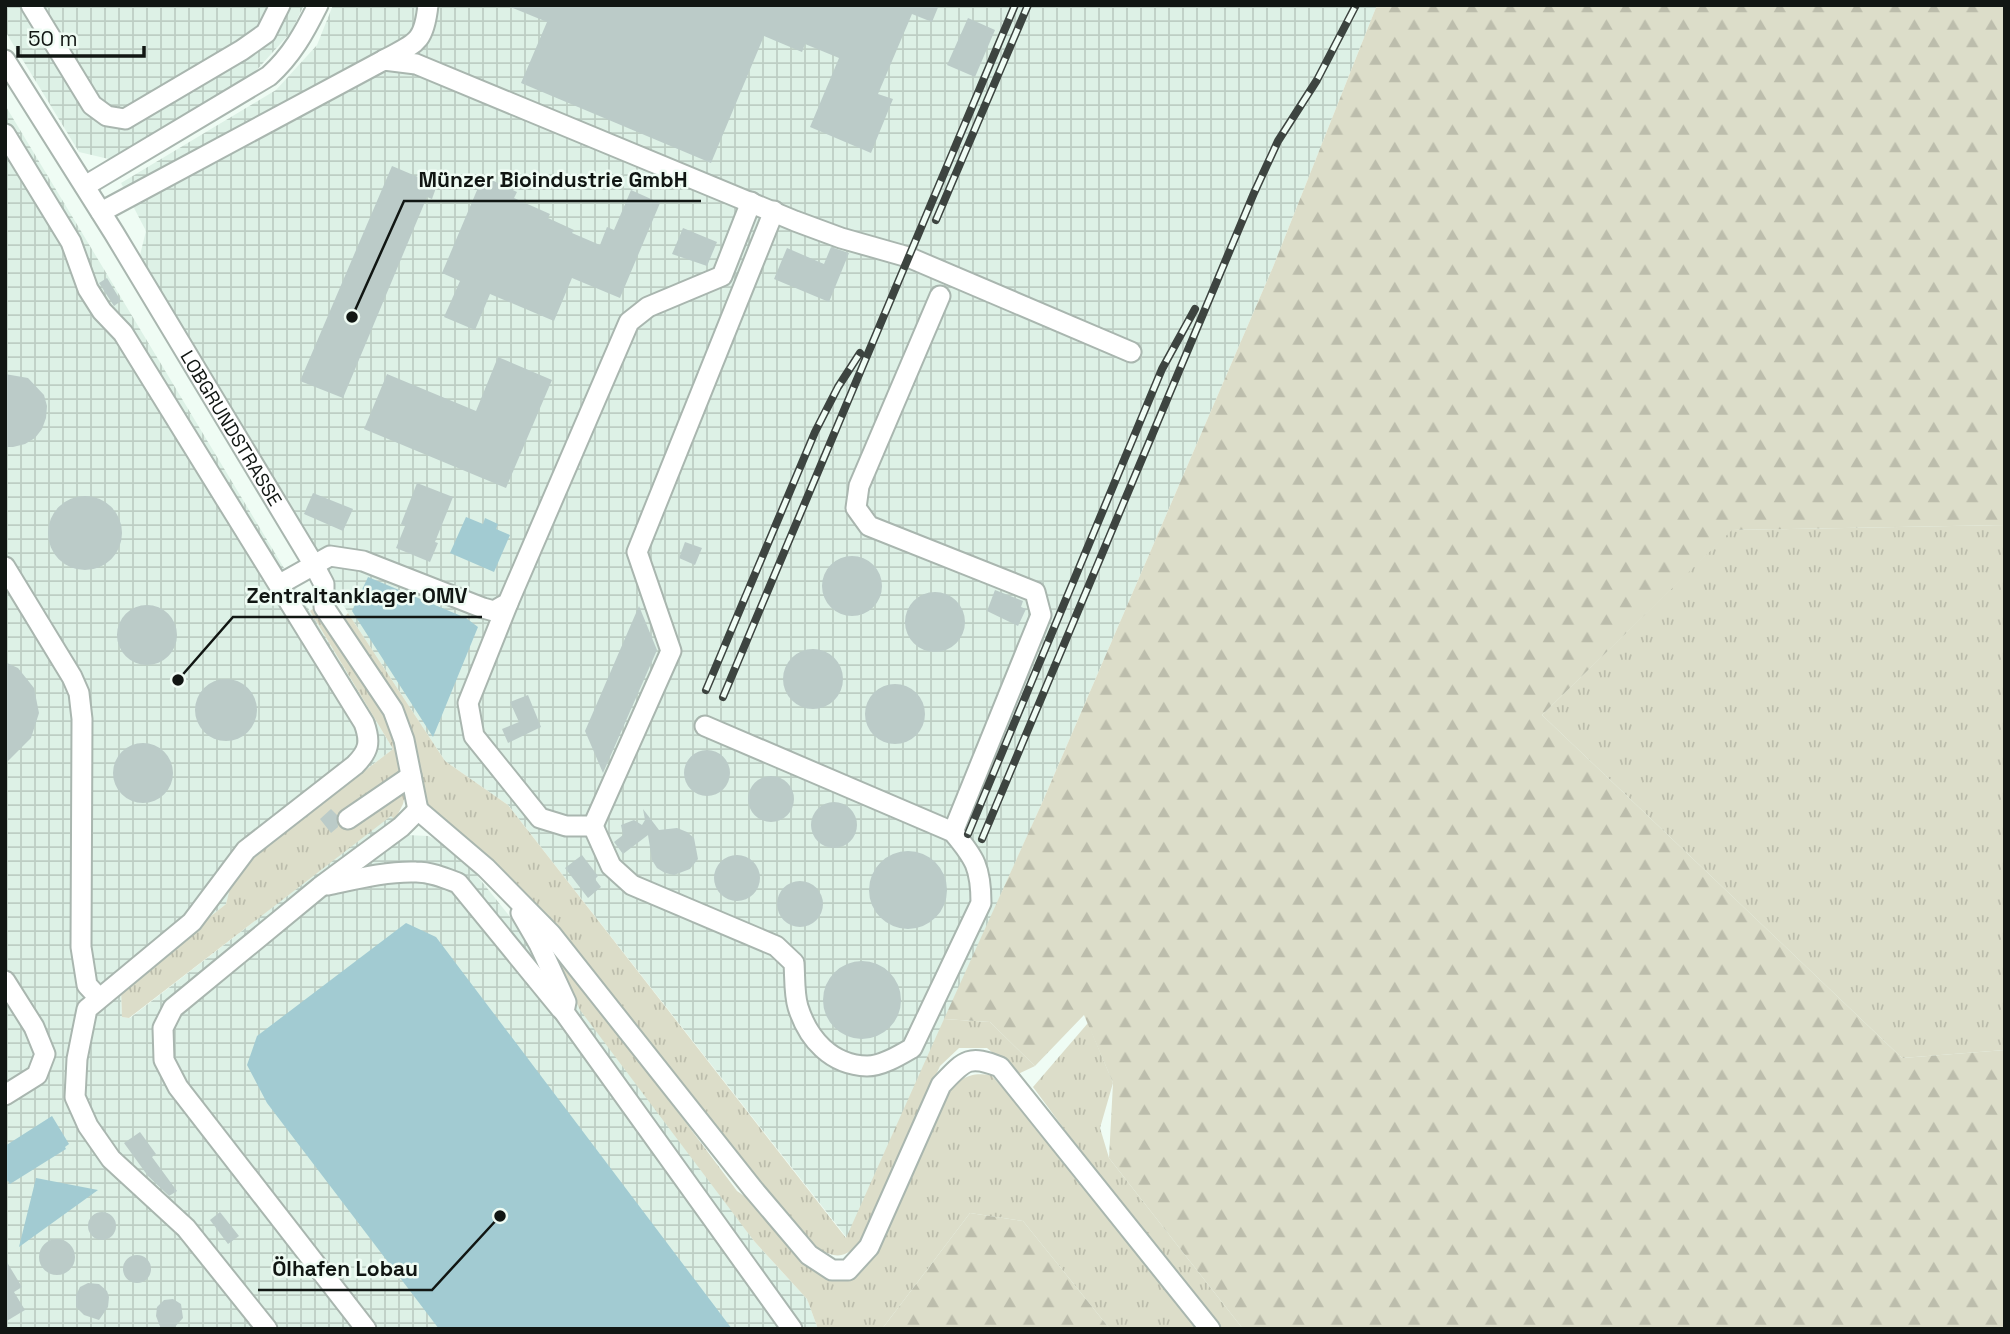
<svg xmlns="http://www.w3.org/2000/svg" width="2010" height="1334" font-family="'Space Grotesk',sans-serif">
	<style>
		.industrial { fill: url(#industrial-grid) }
		.grass { fill: url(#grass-tufts) }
		.forest { fill: url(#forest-firs) }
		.water { fill: #a2cbd2 }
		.building { fill: #bbcbc8 }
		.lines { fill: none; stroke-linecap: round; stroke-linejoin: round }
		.minor-casing { stroke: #a9b6af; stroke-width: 23 }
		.minor { stroke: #fff; stroke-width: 19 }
		.rail-casing { stroke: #3d4440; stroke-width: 8 }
		.rail { stroke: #effcf4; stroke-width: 5; stroke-dasharray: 16; stroke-linecap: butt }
		.labels { text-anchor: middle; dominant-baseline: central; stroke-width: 5; stroke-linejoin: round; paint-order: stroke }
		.street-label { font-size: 19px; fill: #111613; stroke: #effcf4 }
		.leader { fill: none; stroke: #111613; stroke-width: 2.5 }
		.callout-dot { fill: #111613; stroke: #effcf4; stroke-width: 2.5 }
		.callout-label { font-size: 21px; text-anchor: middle; font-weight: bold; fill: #111613; stroke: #effcf4; stroke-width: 5; stroke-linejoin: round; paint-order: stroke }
	</style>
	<defs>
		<pattern id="industrial-grid" width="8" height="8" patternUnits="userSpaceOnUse" patternTransform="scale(1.75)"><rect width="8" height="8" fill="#ddf1e6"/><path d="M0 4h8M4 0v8" fill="none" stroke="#bdcec4"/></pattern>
		<pattern id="grass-tufts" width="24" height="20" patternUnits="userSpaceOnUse" patternTransform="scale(1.75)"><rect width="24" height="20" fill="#dcddc9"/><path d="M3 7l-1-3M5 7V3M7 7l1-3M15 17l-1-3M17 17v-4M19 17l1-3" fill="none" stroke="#bcbdac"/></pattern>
		<pattern id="forest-firs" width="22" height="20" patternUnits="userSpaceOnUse" patternTransform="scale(1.75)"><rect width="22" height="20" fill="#dcddc9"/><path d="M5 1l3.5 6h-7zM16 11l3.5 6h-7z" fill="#bcbdac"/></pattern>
	</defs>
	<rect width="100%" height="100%" fill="#effcf4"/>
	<path class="industrial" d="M5 5H304L291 32 254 73 113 160 79 152 5 31Z
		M333 5H1377L1273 267 1042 803 847 1238 508 805 445 761 348 613 232 411 139 259 146 231 121 183 276 90 317 45Z
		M5 105 393 749 234 872 226 904 121 988 122 1017 130 1018 391 815 407 835 428 836 444 843 475 873 523 933 546 941 754 1241 807 1299 818 1329H5Z"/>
	<path class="grass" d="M2005 525V1050L1902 1058 1542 715 1731 530Z
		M315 607 398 739 406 791 403 804 395 820 391 816 129 1018 122 1017 121 988 226 904 234 872 393 749 310 611Z
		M348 613 445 761 508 805 846 1238 944 1019 990 1022 1035 1066 1018 1074 987 1048H959L940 1066 860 1244C841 1259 837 1258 816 1248L439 821 423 798 341 621Z
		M546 941 621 1036 737 1191C744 1196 752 1201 759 1207 779 1225 816 1290 848 1280 863 1276 869 1261 876 1248L944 1097C961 1079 966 1072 991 1075L1030 1118 1064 1162 1076 1145 1033 1087 1088 1023 1113 1083 1100 1128 1109 1158 1243 1329H1110L1023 1221 970 1213 882 1329H818L807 1299 754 1241 580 1010Z"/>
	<path class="forest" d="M1377 5H2005V525L1732 530 1542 715 1902 1058 2005 1050V1329H1243L1109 1158 1113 1083 1084 1015 1035 1066 990 1022 944 1019 1042 803 1273 267Z
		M970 1213 1023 1221 1110 1329H882Z"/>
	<path class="water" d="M466 517 483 524 485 518 498 524 496 529 510 535 494 572 450 553Z
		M368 577 466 618 478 627 433 737 352 611Z
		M406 923 436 937 732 1329H439L267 1103 247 1065 257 1036Z
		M52 1116 69 1144 65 1147 66 1149 10 1184 8 1181 5 1182V1146Z
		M36 1178 98 1190 19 1247Z"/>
	<path class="building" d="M939 5 932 22 912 14 878 94 893 99 871 153 810 127 839 58 805 44 802 52 764 36 711 163 521 83 547 22 508 6Z
		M968 18 995 30 975 77 947 65Z
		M392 166 437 185 432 199 427 197 343 398 300 381Z
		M483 176 517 192 514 198 550 214 548 218 574 230 572 233 600 245 607 227 614 230 631 190 660 203 620 298 572 278 554 321 490 294 475 330 444 317 460 281 442 273Z
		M683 228 717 242 707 266 672 254Z
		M831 247 849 253 829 302 774 279 787 248 824 264Z
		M107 278 121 301 114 306 99 283Z
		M498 357 552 380 506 488 364 429 387 374 476 411Z
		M5 374 28 378 44 395 47 406 46 418 42 429 35 438 25 444 13 447H5Z
		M417 483 453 497 435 542 438 543 430 562 396 548 405 526 401 524Z
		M313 493 353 509 343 531 304 514Z
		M48 533a37 37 0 1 1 74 0a37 37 0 1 1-74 0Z
		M685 542 702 548 695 565 679 558Z
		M822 586a30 30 0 1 1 60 0a30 30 0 1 1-60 0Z
		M995 590 1023 601 1021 607 1026 609 1018 626 987 611Z
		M905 622a30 30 0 1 1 60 0a30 30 0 1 1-60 0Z
		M117 635a30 30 0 1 1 60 0a30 30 0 1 1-60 0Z
		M639 606 657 650 603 773 585 731Z
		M783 679a30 30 0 1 1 60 0a30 30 0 1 1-60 0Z
		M5 662 18 668 34 688 39 713 31 738 5 764Z
		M195 710a31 31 0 1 1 62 0a31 31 0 1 1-62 0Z
		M865 714a30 30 0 1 1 60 0a30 30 0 1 1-60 0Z
		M528 695 541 727 508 743 502 729 519 722 510 702Z
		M113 773a30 30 0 1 1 60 0a30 30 0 1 1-60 0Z
		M684 773a23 23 0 1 1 46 0a23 23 0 1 1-46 0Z
		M748 799a23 23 0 1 1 46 0a23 23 0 1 1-46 0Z
		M811 825a23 23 0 1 1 46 0a23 23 0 1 1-46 0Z
		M331 809 337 815 338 827 331 833 320 819Z
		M643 809 659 830 677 828 687 832 694 838 698 859 690 869 674 875 665 873 657 868 652 860 648 835 623 854 614 842 623 835 621 825 634 820 642 825 645 820Z
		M869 890a39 39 0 1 1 78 0a39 39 0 1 1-78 0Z
		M714 878a23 23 0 1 1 46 0a23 23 0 1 1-46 0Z
		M582 855 598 876 595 879 601 887 588 898 565 868Z
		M777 904a23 23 0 1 1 46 0a23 23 0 1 1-46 0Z
		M823 1000a39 39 0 1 1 78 0a39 39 0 1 1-78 0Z
		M140 1132 156 1154 152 1157 177 1191 169 1196 148 1176 124 1143Z
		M88 1226a14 14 0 1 1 28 0a14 14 0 1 1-28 0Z
		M220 1212 239 1236 228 1244 210 1220Z
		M39 1257a18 18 0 1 1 36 0a18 18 0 1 1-36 0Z
		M123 1269a14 14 0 1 1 28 0a14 14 0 1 1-28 0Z
		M5 1259 22 1287 14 1292 25 1310 5 1322Z
		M88 1283 99 1284 107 1291 109 1297 108 1307 99 1320 84 1315 76 1307V1295L80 1287Z
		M173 1299 181 1304 183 1318 173 1329H161L156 1316 157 1307 164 1300Z"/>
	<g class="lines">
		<g class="minor-casing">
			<g id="minor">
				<path d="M31 5 92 105 107 116 125 119 242 50 266 33 280 5"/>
				<path id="s1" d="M5 60 114 233 314 565 324 584V607L393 710 404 740 418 810"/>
				<path d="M384 60C416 43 424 43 428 5"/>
				<path d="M5 134 71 242 88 289 102 311 123 333 364 723C371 742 369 751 355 765L246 850 192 922 87 1009 77 1059 75 1097 88 1126 111 1159 186 1228 267 1329"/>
				<path d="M85 186 269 76C292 55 304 33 318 5"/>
				<path d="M101 212 384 60 416 64 795 221 841 238 908 257 1131 352"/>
				<path d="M940 296 859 486 856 508 869 526 1035 592 1041 615 953 832"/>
				<path d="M5 567 72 677 79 693 82 719 81 947 87 985 99 998"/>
				<path d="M280 584 330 556 363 561 483 608 494 611 508 603 629 322 648 307 722 276 751 202"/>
				<path d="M508 603 468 703 474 736 540 818 566 826H593L671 651 637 552 774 211"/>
				<path d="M418 810 486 868 551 934 753 1189 809 1255 832 1270H848L869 1247 941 1085C964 1061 968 1054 1000 1067L1210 1329"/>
				<path d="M348 819 411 776"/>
				<path d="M593 826 611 866 632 885 776 946 794 963C795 977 794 994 798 1007 808 1039 831 1065 867 1066 882 1066 900 1055 912 1048L981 903C981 868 975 858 953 832L705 726"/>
				<path d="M328 885C356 879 387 871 416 872 431 872 445 878 458 883L561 1009"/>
				<path d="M521 913 539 944 566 1002 564 1012 792 1329"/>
				<path d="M5 981 34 1027 45 1054 37 1075 5 1095"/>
				<path d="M366 1329 178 1087 164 1060 163 1028 173 1008 320 887 401 827 418 810"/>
			</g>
		</g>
		<use href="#minor" class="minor"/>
		<g class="rail-casing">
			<path id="rail" d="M936 220 1028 5
				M706 690 815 432 838 387 860 353
				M723 697 1015 5
				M968 834 1162 369 1195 309
				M982 839 1254 193 1278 141 1317 80 1356 5"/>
		</g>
		<use href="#rail" class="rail"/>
	</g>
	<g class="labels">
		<g class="street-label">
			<text stroke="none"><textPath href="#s1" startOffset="432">LOBGRUNDSTRASSE</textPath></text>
		</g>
	</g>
	<path class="leader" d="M352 317L404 201H701M178 680L233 617H482M500 1216L432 1290H258"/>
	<g class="callout-dot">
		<circle cx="352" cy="317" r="7"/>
		<circle cx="178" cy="680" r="7"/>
		<circle cx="500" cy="1216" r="7"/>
	</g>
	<g class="callout-label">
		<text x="553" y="187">Münzer Bioindustrie GmbH</text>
		<text x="357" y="603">Zentraltanklager OMV</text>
		<text x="345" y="1276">Ölhafen Lobau</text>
	</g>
	<rect width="2010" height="1334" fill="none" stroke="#111613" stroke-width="14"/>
	<path d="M18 46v10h126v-10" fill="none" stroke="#111613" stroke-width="3.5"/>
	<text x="28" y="46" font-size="21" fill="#111613" stroke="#effcf4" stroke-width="5" paint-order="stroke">50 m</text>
</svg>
